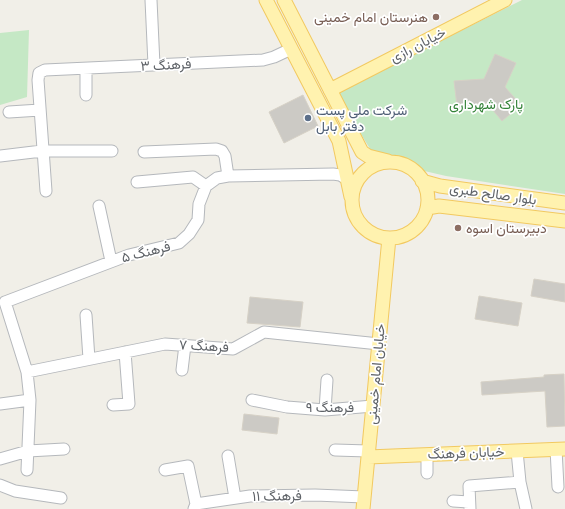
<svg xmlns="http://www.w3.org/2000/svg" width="565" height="509" font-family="Karla,Vazirmatn,sans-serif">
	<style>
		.green { fill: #c5e8c5 }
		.building { fill: #cccac5; stroke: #d6d1c6 }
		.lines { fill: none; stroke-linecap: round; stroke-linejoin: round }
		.minor-casing { stroke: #b5b8bc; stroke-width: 13 }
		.major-casing { stroke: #f2c960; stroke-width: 15 }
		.minor { stroke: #fff; stroke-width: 11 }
		.major { stroke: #fff2af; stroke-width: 13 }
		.education-dot { fill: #8d6e63; stroke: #fff; stroke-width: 1.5 }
		.service-dot { fill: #5c6f8a; stroke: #fff; stroke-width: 1.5 }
		.labels { text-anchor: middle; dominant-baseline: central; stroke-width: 3.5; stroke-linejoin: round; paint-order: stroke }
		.education-label { font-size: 14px; fill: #785e54; stroke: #fff; text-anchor: end }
		.street-label { font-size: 14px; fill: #5f6368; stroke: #fff }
		.park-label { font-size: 14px; fill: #348238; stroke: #fff }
		.service-label { font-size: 14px; fill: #4e5e75; stroke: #fff; text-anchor: start }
	</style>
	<rect width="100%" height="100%" fill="#f1efe8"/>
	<path class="green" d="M522 0H565V194L446 176 377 160 336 94Z
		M29 30 27 97 0 105V33Z"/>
	<path class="building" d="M495 54 516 63 505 87 521 105 502 121 487 103 457 106 454 81 484 79Z
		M303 95 318 126 284 143 269 112Z
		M534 279 565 284V302L531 296Z
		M479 296 522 303 518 326 475 319Z
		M250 297 303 302 300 327 247 323Z
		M564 374 565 426 547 427 545 391 482 395 481 382 544 377V375Z
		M244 414 279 418 277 434 242 430Z"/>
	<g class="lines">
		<g class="minor-casing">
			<path id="minor" d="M151 0 154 65
				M86 69V95
				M9 112 40 110
				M144 152 216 149 222 151 225 156 228 176
				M0 156 42 151H112
				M137 182 193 177 206 186
				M46 191 38 80 39 73 45 70 263 60 274 57 291 49
				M99 206 111 261
				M5 302 129 255 179 243 189 234 198 220 199 204 206 186 217 178 228 176 333 174 340 175 347 179
				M5 302 27 372 30 400 27 470
				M86 315 89 359
				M182 370 185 345
				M27 372 165 344 233 349 264 332 379 344
				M252 400 287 407 325 410 373 406
				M0 404 30 400
				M113 405 129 404 125 352
				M325 410 327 380
				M556 449 558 487
				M335 450 368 451
				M517 451 520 482 526 509
				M427 455V473
				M228 456 235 498
				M0 459 28 451 64 449
				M165 470 188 466 196 504
				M0 485 15 491 61 498
				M453 501 469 502
				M194 509 196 504 250 496 315 495 364 497
				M470 509 469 486 520 482"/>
		</g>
		<g class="major-casing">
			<path id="major" d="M266 0 339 141 351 197
				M284 0 362 152 368 156 388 161
				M330 90 505 0
				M352 200a38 38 0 1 1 76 0a38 38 0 1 1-76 0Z
				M422 181 440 186 565 203
				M427 208 439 206 565 221
				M368 457 565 449
				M363 509 389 238"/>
		</g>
		<use href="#minor" class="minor"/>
		<use href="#major" class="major"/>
	</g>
	<g class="education-dot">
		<circle cx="436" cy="17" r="4"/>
		<circle cx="458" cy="228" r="4"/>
	</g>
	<circle class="service-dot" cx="308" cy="118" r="4"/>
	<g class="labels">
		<g class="education-label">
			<text x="428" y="17">هنرستان امام خمینی</text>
			<text x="466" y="228" text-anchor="start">دبیرستان اسوه</text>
		</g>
		<g class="street-label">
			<text transform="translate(418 45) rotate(-27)">خیابان رازی</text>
			<text transform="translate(166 65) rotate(-3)">فرهنگ ۳</text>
			<text transform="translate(493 194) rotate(8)">بلوار صالح طبری</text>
			<text transform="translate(146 252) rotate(-14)">فرهنگ ۵</text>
			<text transform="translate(204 346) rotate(3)">فرهنگ ۷</text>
			<text transform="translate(376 374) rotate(-85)">خیابان امام خمینی</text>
			<text x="330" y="407">فرهنگ ۹</text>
			<text transform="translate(466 453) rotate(-2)">خیابان فرهنگ</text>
			<text transform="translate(277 496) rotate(-1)">فرهنگ ۱۱</text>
		</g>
		<g class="park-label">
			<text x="486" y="104">پارک شهرداری</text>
		</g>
		<g class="service-label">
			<text x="316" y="110">شرکت ملی پست<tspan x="316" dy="16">دفتر بابل</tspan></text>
		</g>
	</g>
</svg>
